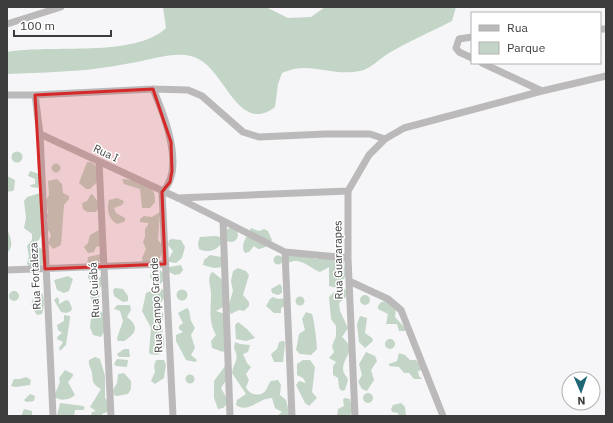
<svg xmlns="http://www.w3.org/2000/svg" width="613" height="423" font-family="'IBM Plex Sans',sans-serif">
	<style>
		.green { fill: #c2d5c6 }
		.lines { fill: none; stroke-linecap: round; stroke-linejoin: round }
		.street { stroke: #bbb9b9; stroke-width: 7 }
		.marked { fill: #d62828; fill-opacity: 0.2; stroke: #d62828; stroke-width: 3; stroke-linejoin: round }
		.labels { text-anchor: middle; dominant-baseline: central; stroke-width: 3; stroke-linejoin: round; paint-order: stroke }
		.street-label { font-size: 11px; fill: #3c3c3d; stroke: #fff }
	</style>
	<rect width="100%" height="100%" fill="#f6f6f9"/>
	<path class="green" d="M163 7H266L288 18 311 17 325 7H456L452 21C431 32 409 41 389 53 380 58 371 69 360 71 331 77 309 60 282 73L278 84 275 107C237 136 225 67 194 57 176 51 154 59 137 62 120 65 103 68 86 70 60 72 33 73 7 74V52C51 44 135 58 166 28Z
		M11.5 157a5.5 5.5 0 1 1 11 0a5.5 5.5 0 1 1-11 0Z
		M87 162C98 161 97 172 98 181L90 189H86L79 183Z
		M51.5 168a4.5 4.5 0 1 1 9 0a4.5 4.5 0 1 1-9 0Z
		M30 171 40 174 38 188 31 187 30 185 35 184V179L28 176Z
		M7 176 15 180 14 190 12 191 7 192Z
		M57 179 62 184 63 193 69 196V199L64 205 61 245 53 249 48 243 51 235 47 228 48 220 46 215 48 213 46 200 49 195 48 181Z
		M122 179C130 179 145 183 151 189 155 192 155 197 155 202L150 208H142L140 189 124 184Z
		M40 193 41 235 39 240 33 244 42 249 43 263 40 266H29L27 264 29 256 27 246 32 240V234L24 228 26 218 24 201 27 197Z
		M91 194 93 195 99 203V209L95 212H87L83 209 82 203 87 201Z
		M117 198 124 201 122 205 114 208 116 213 125 218V221L118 224C109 221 106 209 109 200Z
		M160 212 158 240 163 246V252L158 261 153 260 143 264 142 258 146 249 143 242 145 237V229L148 225V223L140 222V219L144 216 152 217Z
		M251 228 259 231 264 229 268 231 272 240C270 245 263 249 258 249L254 246 249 252 245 253C239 246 248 235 251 228Z
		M224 235a7 7 0 1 1 14 0a7 7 0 1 1-14 0Z
		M7 229C10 237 15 245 7 253Z
		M99 230 100 246 96 247 94 252 88 253 84 247 88 243 90 235Z
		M215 236 221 237V244C216 251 207 253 199 249L198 243 200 237Z
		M172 239 181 240 185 247 182 258 176 263 169 262 168 260 173 251 168 245 169 240Z
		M101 254V261L92 266 87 265 88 257Z
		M286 254 312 256 315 259 323 257 344 261 346 276 337 288 329 286V267L320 272C312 269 306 262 297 261 294 260 291 263 287 262Z
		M210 255 221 257 222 267 214 268 203 265 204 260Z
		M273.5 260a4.5 4.5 0 1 1 9 0a4.5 4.5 0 1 1-9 0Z
		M181 265 183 270 180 274 175 275 169 272V267Z
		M238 268 246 271 249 275 243 295 249 302V306L244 311 239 310 231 314 229 312V304L233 291 231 281 233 271Z
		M152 269H159L163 273V281L158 287 165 291V296L158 308 163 313C164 318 161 321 162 326 162 335 170 351 157 355L150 354 149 352 151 328 142 311 146 293 155 289 150 276Z
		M88 276a5 5 0 1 1 10 0a5 5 0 1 1-10 0Z
		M213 272C216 275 221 278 223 281 224 283 223 303 223 307L216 311 225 314V350L223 352 212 348 211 341 216 335C208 321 211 309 211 294 211 286 207 281 211 273Z
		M103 273 108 274V276L99 289 100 303 98 305 92 301 90 296 93 286Z
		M68 276 73 279 69 291 64 293 57 290 54 280Z
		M280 284 282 287V293L278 295 272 293 271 289Z
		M342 287 347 291V296L339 303 340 311 348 328 342 337C358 351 343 356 343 369 343 374 347 376 348 380L345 390 342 391 339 388 338 378 333 375V366L336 362 329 358 334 352 332 346 336 336V326L331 319 329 297 333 293Z
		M115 288 123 289 128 296V301L123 302 114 296 113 290Z
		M176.5 295a5.5 5.5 0 1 1 11 0a5.5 5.5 0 1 1-11 0Z
		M9 296a5 5 0 1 1 10 0a5 5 0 1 1-10 0Z
		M39 293H42C45 298 44 308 42 314L37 315 31 306 33 298Z
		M360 300a5 5 0 1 1 10 0a5 5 0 1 1-10 0Z
		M295.5 301a4.5 4.5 0 1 1 9 0a4.5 4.5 0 1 1-9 0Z
		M57 297 59 299V304L66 300 69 301 72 308 71 311 66 313 61 312 54 300Z
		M273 297 278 299 285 298V306L281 308V313H274L266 306 270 299Z
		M386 301 396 309 395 317 405 328V331H399L397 324H386L388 314 378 309V306L381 302Z
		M117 305H130L131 310 127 317C139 326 137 333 124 341H118L117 338 123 321 120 311 114 309Z
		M96 308 103 313 105 330 101 337 93 335 90 327 92 309Z
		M187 308 189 310 191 321 195 328 191 335 195 348 191 355 197 360 195 362 186 360 176 341V335L183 332 179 329V326L183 323 178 313Z
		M306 312 312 314C314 319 317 342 317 349L311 355 300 354 296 350 299 334 305 330 302 319Z
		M64 315 70 316V318L66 345 60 351 59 348 63 342 57 339 58 336 62 333 58 330 57 325 64 321Z
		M360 316 367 318 365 333 372 338 373 341 365 348 359 342 357 324Z
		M238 322 247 329 255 338 246 341 236 339 235 325Z
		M385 344a5 5 0 1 1 10 0a5 5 0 1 1-10 0Z
		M282 341H284L285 344 283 362H274L271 354 277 349 279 342Z
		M235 342 240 344 250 345 248 352 243 354 247 363 251 367 246 374 249 380 246 387C248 393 257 397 263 393 267 391 268 384 271 381L278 380 281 385 280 395 286 400 290 416H277L282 412 275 408 272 398C259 398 248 414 236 405L237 400 246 394 232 373C234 361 240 360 234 348Z
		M124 349H129L130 357H119L117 354Z
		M366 352 375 356 377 361 371 370 374 380 367 391 362 389 358 382 362 375 359 364Z
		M399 353 405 355 410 360H416L423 367V370L418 371 419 376 422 379H414L409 373H404L399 367 389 366V364L397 361Z
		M95 357 100 359 105 376V398L109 402V412L104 413 100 416 91 415 92 412 96 411 90 407 101 389C92 384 93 382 92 373 91 368 88 366 89 360Z
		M117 359 128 360 127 367 116 366 114 364Z
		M156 360H164L166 365 164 378 155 384 151 381 155 372 154 366Z
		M303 360H310L315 367 312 392 317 398 309 406 305 403 296 385 299 381 306 383 303 378 297 375V364Z
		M225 366 227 379 221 388 226 397 227 404 223 408 218 409 214 398V381Z
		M65 370 73 374V376L68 382 75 395C69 400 60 402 54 396L60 382 59 378Z
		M124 373 131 381V389L128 394 117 396 114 395 113 390 117 383 118 374Z
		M185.5 379a4.5 4.5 0 1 1 9 0a4.5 4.5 0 1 1-9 0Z
		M26 377 31 380 30 385 16 387 11 386 14 379H20Z
		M363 398a5 5 0 1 1 10 0a5 5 0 1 1-10 0Z
		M30 394 35 396 34 401 26 402 24 400Z
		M344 398 350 399 353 412 349 416H337L338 409 344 406 343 400Z
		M60 403 83 406 85 408 83 410H75L74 416H57Z
		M401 403 405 407 406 416H399L398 413 392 412 391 409 393 405Z
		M24 409 32 411V416H21Z"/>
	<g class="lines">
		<path class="street" d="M7 24 61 7
			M600 29H606
			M472 37 459 39 456 48 459 52 472 58
			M482 63 542 91
			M153 89C164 114 186 170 162 192L173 416
			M7 95H35L40 134 178 198 285 252 348 258
			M35 95 153 89 188 90 202 96 243 132 259 137 325 134H370L385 139
			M40 134 53 416
			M99 162 111 416
			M178 198 348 191
			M223 221 230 416
			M285 252 292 416
			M7 270 165 264
			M349 281 388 299 401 310 443 416
			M355 416 348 258V191L369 155 385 139 404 128 542 91 606 76"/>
	</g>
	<path class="marked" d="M153 89 171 142 172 171 170 182 162 192 165 264 45 269 35 95Z"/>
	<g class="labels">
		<g class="street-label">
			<text transform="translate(106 153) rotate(25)">Rua I</text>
			<text transform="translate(338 260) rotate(-91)">Rua Guararapes</text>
			<text transform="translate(35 276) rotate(-93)">Rua Fortaleza</text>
			<text transform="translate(94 290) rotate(-93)">Rua Cuiabá</text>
			<text transform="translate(156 305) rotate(-93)">Rua Campo Grande</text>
		</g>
	</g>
	<rect width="613" height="423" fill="none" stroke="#3c3c3d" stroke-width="16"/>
	<rect x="471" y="12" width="130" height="52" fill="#ffffff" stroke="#b1b1b1"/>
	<rect x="479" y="25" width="20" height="6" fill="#bbb9b9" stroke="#b1b1b1"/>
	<text x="507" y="32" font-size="12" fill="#3c3c3d">Rua</text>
	<rect x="479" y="42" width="20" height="12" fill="#c2d5c6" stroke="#b1b1b1"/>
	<text x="507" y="52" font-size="12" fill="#3c3c3d">Parque</text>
	<g transform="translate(581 391) rotate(178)"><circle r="19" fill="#ffffff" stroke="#b1b1b1"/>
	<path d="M0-3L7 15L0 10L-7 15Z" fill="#216876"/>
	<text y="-6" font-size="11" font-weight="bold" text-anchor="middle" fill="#3c3c3d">N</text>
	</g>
	<path d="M14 30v6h97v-6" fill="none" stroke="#3c3c3d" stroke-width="2"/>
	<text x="20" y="30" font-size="12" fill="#3c3c3d" stroke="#ffffff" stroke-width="3" paint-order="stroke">100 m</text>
</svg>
